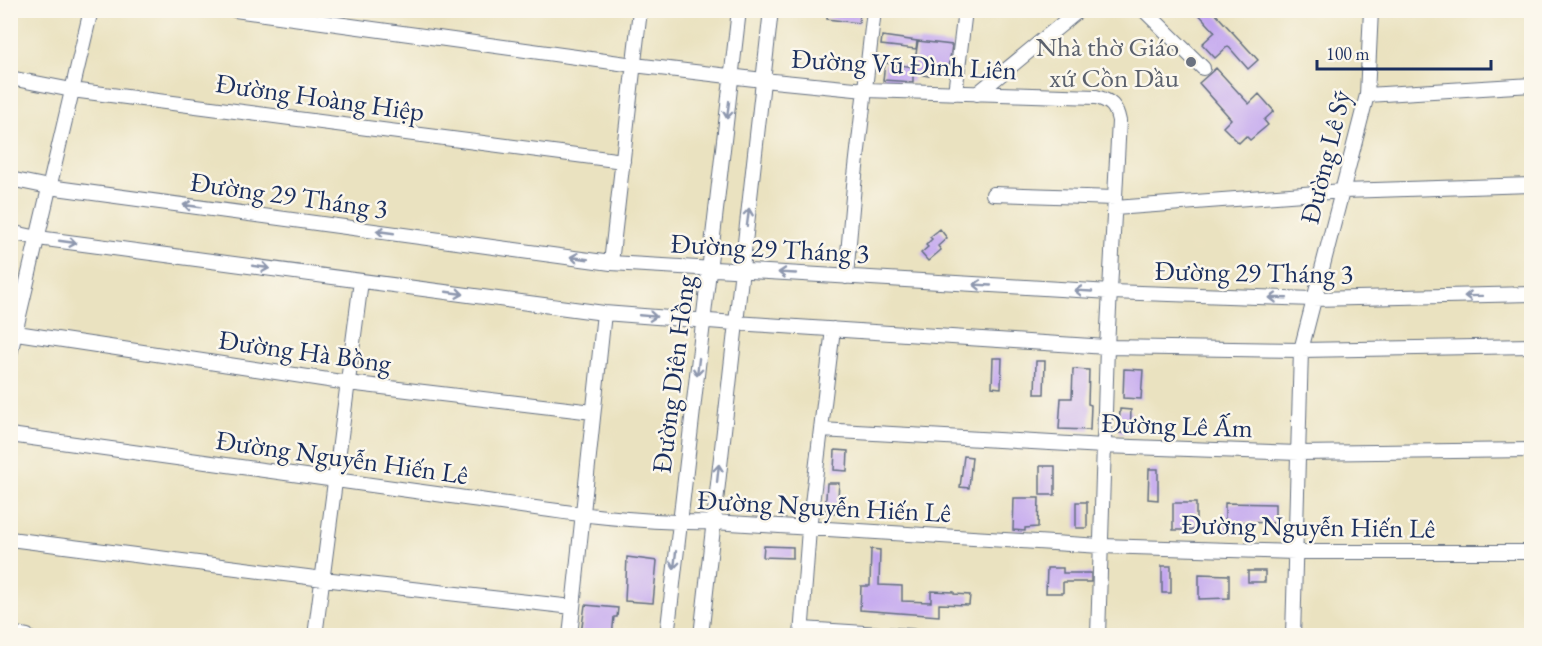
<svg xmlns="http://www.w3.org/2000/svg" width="1542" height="646" font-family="'EB Garamond',serif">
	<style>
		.building { fill: #c2a6ef }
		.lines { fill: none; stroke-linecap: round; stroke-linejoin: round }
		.minor-casing { stroke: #636e80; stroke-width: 16 }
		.minor { stroke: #fff; stroke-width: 14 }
		.oneway { stroke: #8d97ae }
		.worship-dot { fill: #6b7280; stroke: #fbf7ec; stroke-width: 2 }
		.labels { text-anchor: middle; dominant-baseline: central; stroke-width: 5; stroke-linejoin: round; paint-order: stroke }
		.worship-label { font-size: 27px; fill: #5b616d; stroke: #fbf7ec; text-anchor: end }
		.street-label { font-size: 27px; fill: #1b2f5e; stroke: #fbf7ec }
	</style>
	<rect width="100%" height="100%" fill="#fbf7ec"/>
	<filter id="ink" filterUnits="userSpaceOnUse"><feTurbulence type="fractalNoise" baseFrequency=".0167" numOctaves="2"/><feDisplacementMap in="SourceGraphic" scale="12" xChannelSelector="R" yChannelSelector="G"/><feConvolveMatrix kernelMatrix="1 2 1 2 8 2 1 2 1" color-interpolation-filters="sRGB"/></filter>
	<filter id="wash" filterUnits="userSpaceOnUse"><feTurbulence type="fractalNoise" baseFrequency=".008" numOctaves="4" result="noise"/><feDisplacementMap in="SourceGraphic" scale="24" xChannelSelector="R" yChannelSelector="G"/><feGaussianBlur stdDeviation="1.35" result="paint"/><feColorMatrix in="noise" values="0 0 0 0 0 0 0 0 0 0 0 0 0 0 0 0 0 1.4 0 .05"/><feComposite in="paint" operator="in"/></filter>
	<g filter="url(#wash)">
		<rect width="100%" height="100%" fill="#eae2c0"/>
		<g id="blocks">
			<path class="building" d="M827 10H860L859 23 827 19Z
				M1195 10H1212L1258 60 1248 69 1228 46 1215 58 1202 44 1215 32Z
				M882 36 917 41 916 49 881 45Z
				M918 41 952 45 948 72 930 70 929 76 913 73V82L883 80 885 63 914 67Z
				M1216 68 1249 104 1259 94 1274 111 1264 120 1268 125 1250 140 1246 136 1239 143 1223 127 1231 119 1199 83Z
				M940 229 947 238 938 246 941 250 928 261 921 253 928 247 926 245 932 239 930 237Z
				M993 358H1002L1001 388 992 387Z
				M1036 361H1045L1044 394H1035Z
				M1073 369 1089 370 1088 404 1091 405 1090 430 1059 429 1061 398H1072Z
				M1124 369 1143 370 1141 399 1123 398Z
				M1120 409 1131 410 1130 433H1119Z
				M835 450 848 451 847 471 834 470Z
				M964 456 972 457 969 488 960 487Z
				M1040 466H1055V495H1040Z
				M1149 469H1158V500L1148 499Z
				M827 483H839L837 513 825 512Z
				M1014 498H1039L1038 527 1025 528V531L1013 530Z
				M1076 502H1087V528H1076Z
				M1173 503H1196V530H1173Z
				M1225 503 1275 504V523L1234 522V533H1225Z
				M764 546 793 547V558L763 557Z
				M871 549 880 550 879 585 902 586V601L931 602V591L954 592V594L970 595 969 605 939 604V616L860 610 861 586H870Z
				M627 557 657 561 653 603 625 601Z
				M1162 566H1171V593H1162Z
				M1047 568H1063V573H1091V582H1063V593H1046Z
				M1248 571H1265V582H1248Z
				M1199 574 1229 575V598L1199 599Z
				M585 605 618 608 617 617H614L612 636 581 633Z"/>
		</g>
	</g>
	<g filter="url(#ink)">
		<use href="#blocks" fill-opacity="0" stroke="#636e80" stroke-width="1.5"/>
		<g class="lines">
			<g class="minor-casing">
				<path id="minor" d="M235 10 634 65 763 80 865 90 1096 97C1111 101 1116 106 1119 121L1107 347 1098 636
					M1144 10 1203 68
					M10 78 72 90 623 161
					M955 93 965 10
					M977 94 1079 10
					M1367 95 1532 85
					M10 179 49 187 611 263 1111 292 1313 299 1532 294
					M993 194 1115 198
					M1115 208 1343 191 1532 185
					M10 232 38 238 604 313 735 323 1107 347 1301 350 1532 346
					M611 263 640 10
					M846 277 854 185 874 10
					M10 332 348 383 593 412
					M10 354 91 10
					M821 430 1104 446 1298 453 1532 450
					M10 435C157 456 304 477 451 496 538 508 626 524 713 522L1101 546 1295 552H1532
					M10 539 323 579 573 607
					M802 629 912 636
					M10 633 27 636
					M315 636 361 281
					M570 636 604 313
					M667 636 739 10
					M701 636 771 10
					M801 636 809 529 833 329
					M1293 636 1301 350 1367 95 1371 10"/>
			</g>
			<use href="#minor" class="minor"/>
		</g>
		<defs><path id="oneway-shaft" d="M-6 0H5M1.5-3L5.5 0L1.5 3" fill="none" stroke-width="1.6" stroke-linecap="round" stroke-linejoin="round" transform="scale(1.5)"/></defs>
		<g class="oneway">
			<use href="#oneway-shaft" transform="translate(728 110) rotate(97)"/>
			<use href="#oneway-shaft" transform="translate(192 206) rotate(-172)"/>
			<use href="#oneway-shaft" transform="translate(748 217) rotate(-83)"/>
			<use href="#oneway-shaft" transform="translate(385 232) rotate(-172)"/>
			<use href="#oneway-shaft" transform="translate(68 242) rotate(8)"/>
			<use href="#oneway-shaft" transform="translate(579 258) rotate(-172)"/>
			<use href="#oneway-shaft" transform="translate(261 267) rotate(8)"/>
			<use href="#oneway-shaft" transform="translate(787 273) rotate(-177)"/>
			<use href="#oneway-shaft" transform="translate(982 285) rotate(-177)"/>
			<use href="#oneway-shaft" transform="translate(1083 291) rotate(-177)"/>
			<use href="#oneway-shaft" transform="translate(455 293) rotate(8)"/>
			<use href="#oneway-shaft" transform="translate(1473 296) rotate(179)"/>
			<use href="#oneway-shaft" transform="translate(1278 298) rotate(-178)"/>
			<use href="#oneway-shaft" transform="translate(648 316) rotate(5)"/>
			<use href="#oneway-shaft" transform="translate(698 367) rotate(97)"/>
			<use href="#oneway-shaft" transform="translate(718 473) rotate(-84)"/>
			<use href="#oneway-shaft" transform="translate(675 560) rotate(97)"/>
		</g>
	</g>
	<circle class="worship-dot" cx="1191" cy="62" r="6"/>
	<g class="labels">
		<g class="worship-label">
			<text x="1179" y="46">Nhà thờ Giáo<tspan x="1179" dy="31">xứ Cồn Dầu</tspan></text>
		</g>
		<g class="street-label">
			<text transform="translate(904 64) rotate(3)">Đường Vũ Đình Liên</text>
			<text transform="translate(320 97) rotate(8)">Đường Hoàng Hiệp</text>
			<text transform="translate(1325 157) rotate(-76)">Đường Lê Sỹ</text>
			<text transform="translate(289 195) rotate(8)">Đường 29 Tháng 3</text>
			<text transform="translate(770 248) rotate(3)">Đường 29 Tháng 3</text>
			<text transform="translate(1254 272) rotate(1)">Đường 29 Tháng 3</text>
			<text transform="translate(305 351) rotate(8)">Đường Hà Bồng</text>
			<text transform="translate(673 374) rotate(-83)">Đường Diên Hồng</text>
			<text transform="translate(1177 425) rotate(2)">Đường Lê Ấm</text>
			<text transform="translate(342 457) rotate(8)">Đường Nguyễn Hiến Lê</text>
			<text transform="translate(824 506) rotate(3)">Đường Nguyễn Hiến Lê</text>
			<text transform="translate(1308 526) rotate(1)">Đường Nguyễn Hiến Lê</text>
		</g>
	</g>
	<rect width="1542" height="646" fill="none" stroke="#fbf7ec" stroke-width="36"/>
	<path d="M1317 60v9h174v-9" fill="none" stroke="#1b2f5e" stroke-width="3"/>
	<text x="1326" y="60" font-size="18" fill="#1b2f5e" stroke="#fbf7ec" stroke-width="4.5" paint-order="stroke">100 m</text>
</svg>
